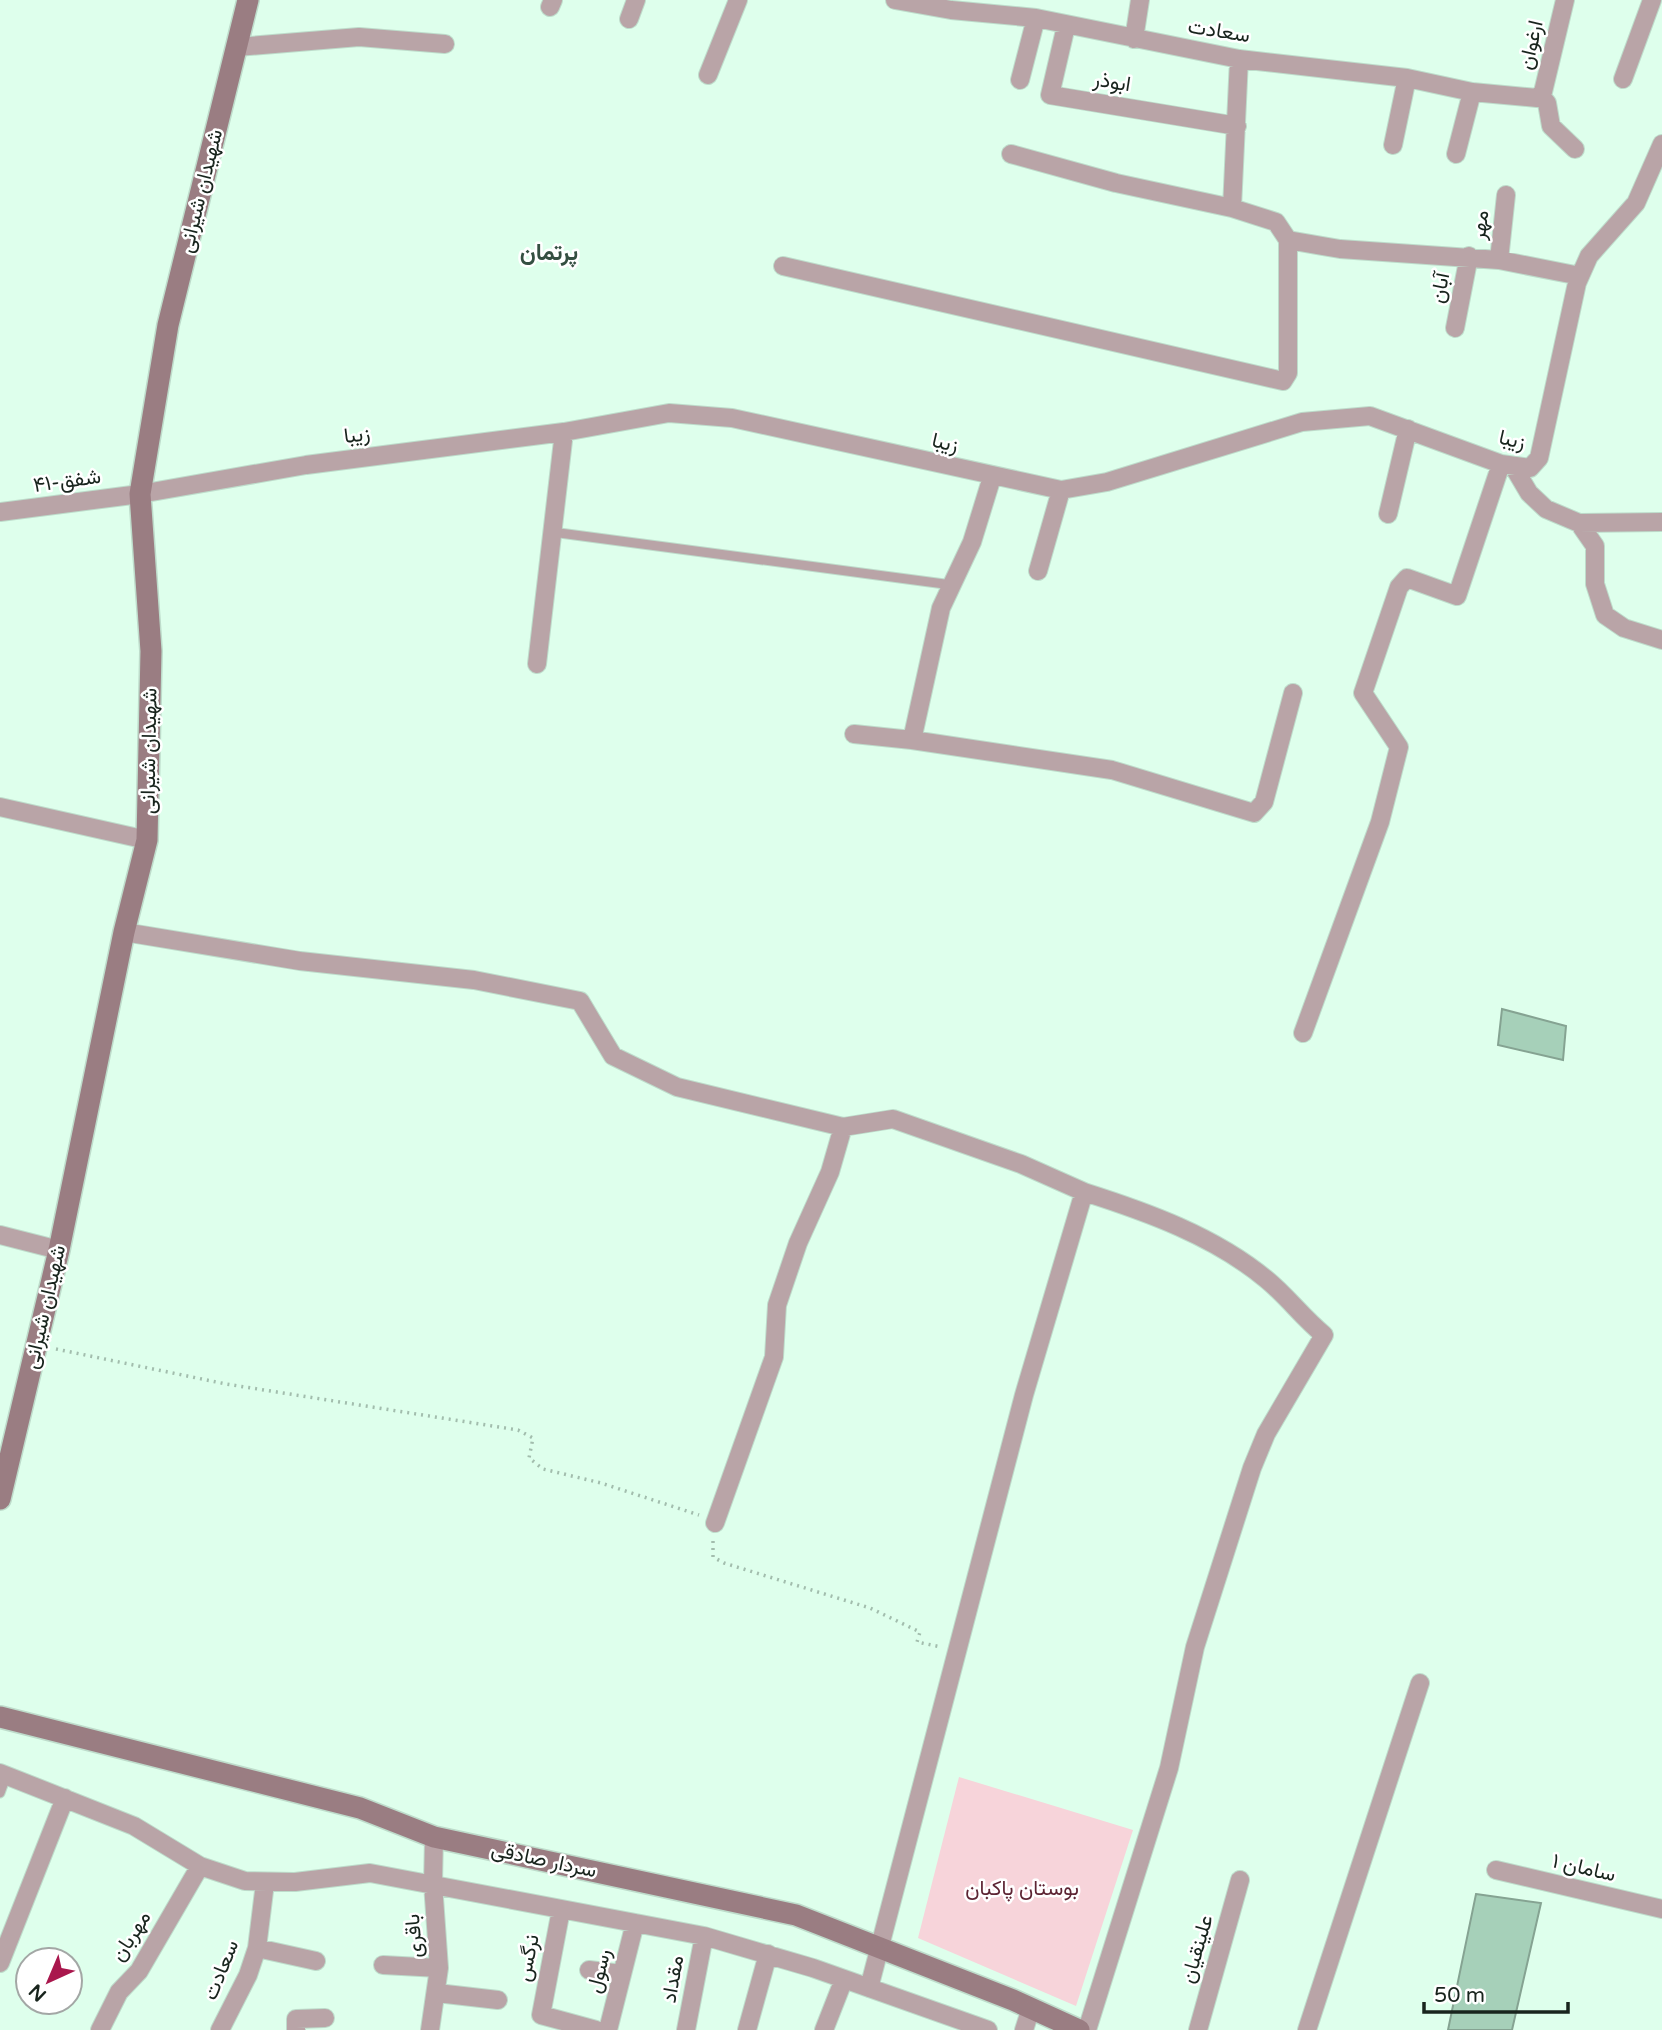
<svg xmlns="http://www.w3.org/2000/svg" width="1662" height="2030" font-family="'Varela Round',Vazirmatn,sans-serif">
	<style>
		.green { fill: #f7d4da }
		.building { fill: #a6d0b9; stroke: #85a392; stroke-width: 2 }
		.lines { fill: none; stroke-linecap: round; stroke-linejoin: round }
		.lane-casing { stroke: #bedccb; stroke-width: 11 }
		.street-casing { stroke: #bedccb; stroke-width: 20 }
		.secondary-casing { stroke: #bedccb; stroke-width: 24 }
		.path { stroke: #a2bdad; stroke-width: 3.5; stroke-dasharray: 2 5; stroke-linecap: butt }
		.lane { stroke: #b9a4a7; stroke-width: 9 }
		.street { stroke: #b9a4a7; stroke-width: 18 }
		.secondary { stroke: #9a7d82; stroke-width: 21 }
		.labels { text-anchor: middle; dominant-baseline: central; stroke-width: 5; stroke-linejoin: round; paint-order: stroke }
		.street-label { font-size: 21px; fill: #18241d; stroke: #fff }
		.park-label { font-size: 21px; fill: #5d2433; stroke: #fff }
		.neighbourhood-label { font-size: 23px; font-weight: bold; fill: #344f41; stroke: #fff }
	</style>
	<rect width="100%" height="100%" fill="#deffec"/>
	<path class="green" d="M959 1777 1133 1830 1076 2006 918 1938Z"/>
	<path class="building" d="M1502 1009 1566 1026 1563 1060 1498 1045Z
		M1476 1894 1541 1903 1512 2030H1448Z"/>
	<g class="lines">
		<g class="lane-casing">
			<path id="lane" d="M552 532 952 585
				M0 1793 7 1774"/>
		</g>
		<g class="street-casing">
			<path id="street" d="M895 0 951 10 1036 18 1239 59 1407 78 1472 92 1537 98 1543 92 1565 0
				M550 7 553 0
				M629 19 636 0
				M1066 26 1050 95 1237 126
				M1134 39 1140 0
				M237 47 359 37 445 44
				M708 75 738 0
				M1623 79 1652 0
				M1020 80 1036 18
				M1541 96 1547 103 1551 126 1575 149
				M1393 145 1407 78
				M1456 154 1472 92
				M1232 208 1239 59
				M1288 240 1340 249 1499 260 1580 276
				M1499 260 1506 195
				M783 266 1283 381 1288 373V240L1276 222 1232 208 1116 183 1011 154
				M1455 328 1469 256
				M1513 466 1529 493 1546 509 1579 523 1595 546V584L1605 615 1624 628 1662 640
				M0 512 140 494 306 465 564 432 669 413 732 418 1061 490 1107 482 1302 422 1370 416 1501 464 1530 468 1539 458 1577 283 1589 256 1636 203 1662 144
				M1388 514 1408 429
				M1579 523 1662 522
				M1038 571 1061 490
				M537 664 564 432
				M854 734 912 740 941 608 972 542 992 477
				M912 740 1112 770 1254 813 1264 802 1293 693
				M0 807 147 840
				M124 932 300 961 474 980 580 1001 613 1056 677 1087 843 1127 830 1172 798 1243 777 1305 774 1357 715 1523
				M1303 1033 1380 822 1399 747 1363 693 1399 587 1407 578 1457 596 1501 464
				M843 1127 893 1119 1021 1164 1084 1192 1024 1395 869 1988
				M1084 1192C1147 1212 1214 1236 1266 1279 1287 1296 1303 1318 1324 1335L1266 1434 1252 1468 1195 1647 1169 1768 1087 2030
				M0 1235 59 1250
				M0 1773 134 1826 200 1866 245 1881 295 1882 370 1873 704 1936 813 1968 988 2030
				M1496 1870 1662 1909
				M561 1910 541 2015 596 2030
				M257 1948 316 1961
				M0 1963 65 1798
				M383 1965 439 1968
				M589 1970 622 1974
				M437 1993 498 2000
				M100 2030 119 1992 139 1971 200 1866
				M220 2030 248 1975 257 1948 265 1883
				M296 2030V2019L325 2018
				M430 2030 439 1968 433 1884 434 1837
				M608 2030 635 1923
				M686 2030 704 1936
				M747 2030 768 1954
				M824 2030 844 1979
				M1024 2030 1031 2008
				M1198 2030 1240 1880
				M1307 2030 1420 1683"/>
		</g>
		<g class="secondary-casing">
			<path id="secondary" d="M0 1499 59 1250 124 932 147 840 151 651 140 494 168 325 248 0
				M0 1717 360 1808 434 1837 796 1915 1013 2000 1079 2030"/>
		</g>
		<path class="path" d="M56 1349 226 1384 518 1430 533 1438 529 1458 543 1469 601 1483 699 1515
			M713 1541V1557L724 1563 870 1608 920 1632 917 1642 941 1647"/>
		<use href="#lane" class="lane"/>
		<use href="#street" class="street"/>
		<use href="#secondary" class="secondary"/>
	</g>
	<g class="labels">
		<g class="street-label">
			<text transform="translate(1219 31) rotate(9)">سعادت</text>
			<text transform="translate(1531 45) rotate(-77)">ارغوان</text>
			<text transform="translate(1112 82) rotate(9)">ابوذر</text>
			<text transform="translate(201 191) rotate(-76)">شهیدان شیرانی</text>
			<text transform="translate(1480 225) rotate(-83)">مهر</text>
			<text transform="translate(1440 288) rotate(-79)">آبان</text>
			<text transform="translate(357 435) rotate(-7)">زیبا</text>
			<text transform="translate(1512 440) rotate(13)">زیبا</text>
			<text transform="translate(945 443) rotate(13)">زیبا</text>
			<text transform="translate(67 481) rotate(-8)">شفق-۴۱</text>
			<text transform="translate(149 751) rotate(-89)">شهیدان شیرانی</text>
			<text transform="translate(45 1307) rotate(-77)">شهیدان شیرانی</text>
			<text transform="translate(544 1860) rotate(12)">سردار صادقی</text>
			<text transform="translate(1584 1868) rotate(13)">سامان ۱</text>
			<text transform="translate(131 1936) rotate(-57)">مهربان</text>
			<text transform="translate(414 1936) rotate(-94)">باقری</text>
			<text transform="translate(1197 1949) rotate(-74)">علینقیان</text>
			<text transform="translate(528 1958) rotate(-79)">نرگس</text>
			<text transform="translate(221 1970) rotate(-68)">سعادت</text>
			<text transform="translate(599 1971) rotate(-76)">رسول</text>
			<text transform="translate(673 1979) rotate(-80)">مقداد</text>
		</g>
		<g class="park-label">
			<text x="1022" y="1888">بوستان پاکبان</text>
		</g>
		<g class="neighbourhood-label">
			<text x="549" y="253">پرتمان</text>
		</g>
	</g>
	<g transform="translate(49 1981) rotate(224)"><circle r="33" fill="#ffffff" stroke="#a3a7a5" stroke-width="2"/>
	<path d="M0-5L12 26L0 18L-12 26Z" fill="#a9174d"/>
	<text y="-10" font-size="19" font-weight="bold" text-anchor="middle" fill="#18241d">N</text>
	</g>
	<path d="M1424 2002v10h144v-10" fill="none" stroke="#18241d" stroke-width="3.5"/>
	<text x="1434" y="2002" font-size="21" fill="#18241d" stroke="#ffffff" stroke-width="5" paint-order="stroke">50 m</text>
</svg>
